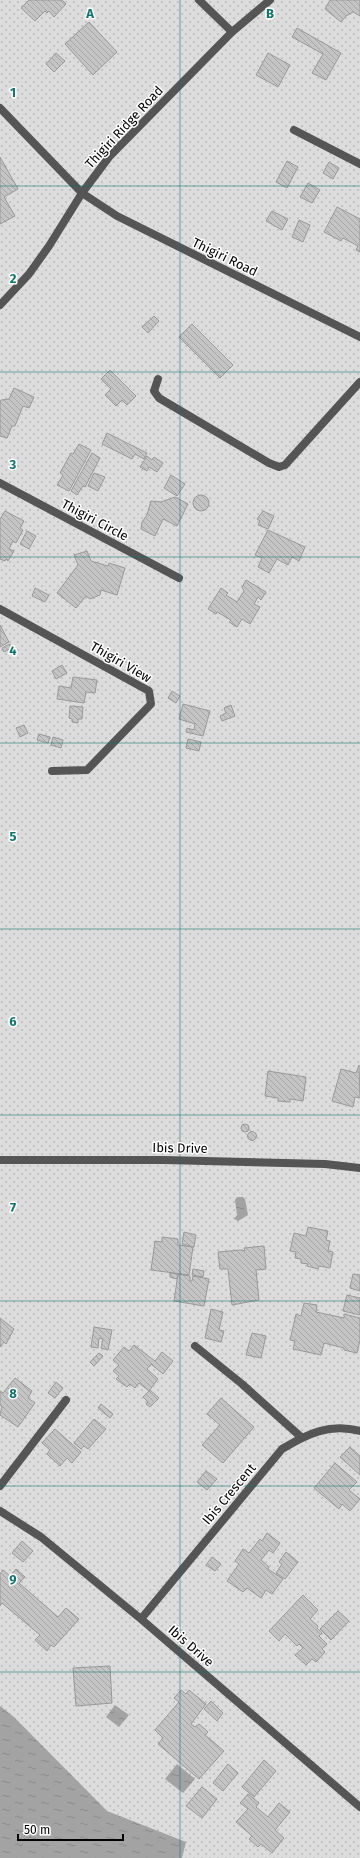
<svg xmlns="http://www.w3.org/2000/svg" width="360" height="1858" font-family="'Fira Sans',sans-serif">
	<style>
		.park { fill: url(#park-dots) }
		.water { fill: url(#water-ripples) }
		.building { fill: url(#building-back-hatch); stroke: #999 }
		.lines { fill: none; stroke-linecap: round; stroke-linejoin: round }
		.minor { stroke: #555; stroke-width: 8 }
		.tertiary { stroke: #555; stroke-width: 8 }
		.grid { fill: none; stroke: #0f766e; stroke-width: 1; stroke-opacity: 0.55 }
		.labels { text-anchor: middle; dominant-baseline: central; stroke-width: 3; stroke-linejoin: round; paint-order: stroke }
		.street-label { font-size: 13px; fill: #000; stroke: #fff }
		.grid-label { font-size: 13px; text-anchor: middle; font-weight: bold; fill: #0f766e; stroke: #fff; stroke-width: 3; stroke-linejoin: round; paint-order: stroke }
	</style>
	<defs>
		<pattern id="park-dots" width="8" height="8" patternUnits="userSpaceOnUse"><rect width="8" height="8" fill="#dcdcdc"/><path d="M2 2h.1M6 6h.1" fill="none" stroke="#bbb" stroke-width="1.8" stroke-linecap="round"/></pattern>
		<pattern id="water-ripples" width="26" height="14" patternUnits="userSpaceOnUse"><rect width="26" height="14" fill="#a3a3a3"/><path d="M2 4q2-2 4 0t4 0M15 11q2-2 4 0t4 0" fill="none" stroke="#8b8b8b"/></pattern>
		<pattern id="building-back-hatch" width="6" height="6" patternUnits="userSpaceOnUse"><rect width="6" height="6" fill="#c4c4c4"/><path d="M-1 5l2 2M0 0l6 6M5-1l2 2" fill="none" stroke="#a7a7a7"/></pattern>
	</defs>
	<rect width="100%" height="100%" fill="#fff"/>
	<path class="park" d="M0 0H360V1858H0Z"/>
	<path class="water" d="M237 1197H243L245 1199 248 1215 238 1221 234 1219 237 1215 235 1200Z
		M115 1705 129 1715 119 1727 106 1717Z
		M0 1706 14 1717 107 1811 186 1842 182 1858H0Z
		M177 1764 195 1779 183 1793 165 1779Z"/>
	<path class="building" d="M29 0H62L66 4 54 17 49 11 47 13 45 11 35 21 21 8Z
		M330 0H360V16L353 12 346 16 341 22 325 9Z
		M89 22 117 52 93 75 65 44Z
		M297 28 341 53 326 80 312 73 323 54 292 37Z
		M56 53 65 61 54 72 46 64Z
		M268 53 290 65 278 87 256 75Z
		M0 157 18 189 4 197 15 216 0 224Z
		M287 161 298 167 287 188 276 182Z
		M329 162 339 168 333 179 323 173Z
		M308 183 320 190 312 203 300 197Z
		M337 207 360 219V252L356 250 358 246 343 238 341 241 324 232Z
		M272 211 288 219 282 230 266 221Z
		M299 220 310 225 303 242 292 237Z
		M154 316 159 321 148 333 142 327Z
		M192 324 233 365 220 378 179 337Z
		M110 370 136 396 127 405 122 400 116 406 105 395 111 389 101 379Z
		M14 388 34 397 29 408 23 406 15 426H12L7 438 0 436V402L1 400 9 399Z
		M107 433 147 453 144 459 135 454 132 459 102 444Z
		M79 444 91 450 69 491 57 485 63 475 60 473 71 453 73 454Z
		M92 453 100 458 85 487 83 486 77 495 71 491Z
		M147 456 152 460 154 457 163 463 157 472 149 467 147 471 140 467Z
		M94 473 105 477 98 491 88 486Z
		M171 475 185 484 177 496 164 488Z
		M193 503a8 8 0 1 1 16 0a8 8 0 1 1-16 0Z
		M175 497 188 504 177 526 163 519 155 536 141 529 142 522 147 515 151 501 161 502Z
		M5 511 24 521 20 528 23 530 16 543 13 541 9 549 14 551 8 561 6 559 5 561 0 559V519Z
		M263 511 274 516 268 529 258 525 260 521 257 519Z
		M268 530 305 547 299 561 292 557 288 565 277 559 269 573 258 567 262 558 255 555Z
		M27 531 36 536 29 549 20 544Z
		M87 551 91 561 108 566 109 563 125 568 117 595 101 590 100 595 90 599 86 596 76 608 57 593 78 565 74 555Z
		M246 580 266 592 261 600 258 597 254 604 260 607 250 624 242 619 237 627 229 622 231 620 217 612 216 614 208 609 221 588 228 593 226 595 237 602 244 591 242 587Z
		M35 588 49 595 45 602 32 596Z
		M0 625 9 642 0 647Z
		M10 644 12 648 4 652 2 648Z
		M62 665 67 673 56 679 52 671Z
		M73 677 97 680 95 693 86 692 84 703 57 699 59 686 71 688Z
		M172 691 180 696 176 703 168 698Z
		M183 704 210 711 203 736 186 732 187 728 194 730 195 724 179 719Z
		M231 705 235 716 222 721 220 716 226 713 224 708Z
		M70 706 83 707 82 719H78V723L72 722V719L69 718Z
		M24 725 28 733 20 737 16 728Z
		M39 734 50 737 48 743 37 740Z
		M53 737 63 740 61 748 51 745Z
		M188 739 201 742 199 751 186 748Z
		M359 1065 360 1098 355 1097 353 1107 332 1101 341 1069 356 1073Z
		M268 1071 306 1077 303 1101 290 1099V1102L278 1101V1098L265 1096Z
		M241 1128a4 4 0 1 1 8 0a4 4 0 1 1-8 0Z
		M247.5 1136a4.5 4.5 0 1 1 9 0a4.5 4.5 0 1 1-9 0Z
		M308 1227 328 1231 326 1240 330 1241 328 1251 333 1252 330 1268 319 1266 318 1269 307 1266 308 1264 301 1263V1259L295 1258 296 1252 290 1251 294 1233 306 1236Z
		M184 1232 196 1235 194 1247 182 1244Z
		M162 1237 178 1239V1245L193 1247 189 1275 151 1270 155 1241 162 1242Z
		M264 1246 266 1269 256 1270 259 1300 232 1305 228 1269H220L218 1252 240 1250 245 1251 244 1248Z
		M193 1269 204 1271 203 1277 192 1275Z
		M170 1273 178 1274 177 1279 170 1277Z
		M178 1274 190 1276V1281H192L193 1276 209 1279 204 1306 174 1301Z
		M353 1274 360 1275V1291L350 1288Z
		M347 1295 360 1298V1315L343 1311Z
		M304 1303 317 1305 316 1312 344 1318V1314L360 1318V1340L357 1353 344 1350V1348L324 1343 321 1355 293 1349 295 1341 290 1340 296 1314 301 1316Z
		M211 1309 223 1312 219 1330 224 1331 221 1342 205 1338Z
		M0 1318 14 1329 6 1344 4 1342 0 1347Z
		M94 1327 112 1330 108 1350 101 1348 103 1339 99 1338 98 1348 91 1347Z
		M252 1333 266 1336 261 1358 246 1355Z
		M134 1345 155 1361 162 1352 173 1361 163 1374 151 1364 147 1369 158 1379 149 1391 139 1383 135 1388 130 1384 127 1387 116 1379 119 1376 113 1371 119 1365 113 1360 124 1347 129 1351Z
		M99 1353 103 1356 94 1366 90 1362Z
		M15 1378 32 1391 28 1398 35 1403 18 1427 0 1415 2 1406 0 1405V1391L3 1393Z
		M56 1382 63 1388 55 1398 48 1393Z
		M150 1390 159 1398 150 1407 146 1404 148 1402 143 1397Z
		M221 1398 254 1427 223 1463 202 1445 220 1425 207 1414Z
		M101 1404 113 1414 110 1418 98 1408Z
		M94 1419 106 1429 88 1449 84 1446 81 1449 74 1443Z
		M55 1429 81 1452 72 1463 67 1458 60 1466 47 1454 50 1450 42 1443Z
		M350 1447 360 1456V1475L340 1457Z
		M335 1463 357 1482 349 1490 360 1499 350 1511 342 1504 339 1509 314 1488Z
		M206 1471 217 1479 207 1490 197 1482Z
		M267 1533 280 1543 273 1553 269 1550 261 1560 269 1567 268 1569 283 1579 272 1594 266 1590 261 1598 247 1588 243 1592 227 1581 239 1564 235 1561 243 1549 249 1553 260 1539 262 1541Z
		M22 1541 33 1551 23 1562 12 1553Z
		M286 1552 298 1562 285 1579 276 1573 282 1564 279 1562Z
		M212 1557 221 1564 215 1571 206 1565Z
		M16 1569 25 1577 19 1583 58 1617 66 1608 79 1619 54 1647 51 1645 47 1651 35 1640 40 1635 2 1603 0 1606V1574L3 1570 10 1576Z
		M303 1595 318 1610 310 1619 318 1626 317 1628 322 1633 319 1636 327 1644 322 1649 325 1652 316 1662 312 1659 306 1665 295 1655 303 1648 299 1644 297 1646 285 1634 279 1641 269 1631Z
		M338 1611 349 1621 331 1640 320 1629Z
		M110 1666 112 1703 76 1706 73 1668Z
		M181 1690 186 1694 189 1690 206 1704 191 1724 195 1727 199 1724 208 1732 205 1735 224 1751 199 1779 158 1744 163 1738 155 1730 179 1702 174 1698Z
		M211 1701 223 1713 217 1721 204 1709Z
		M264 1760 276 1771 254 1797 242 1787Z
		M228 1764 238 1773 223 1791 213 1783Z
		M202 1787 217 1799 202 1818 186 1806Z
		M248 1794 259 1803 256 1807 268 1817 279 1803 290 1812 275 1830 284 1838 272 1853 261 1844 258 1847 249 1839 252 1836 236 1822 248 1809 240 1803Z"/>
	<g class="lines">
		<path class="minor" d="M199 0 232 32
			M0 108 82 193 117 216 360 337
			M294 130 360 164
			M158 379 154 391 159 398 269 463 279 467 285 465 360 382
			M0 483 179 578
			M0 609 149 691 151 704 87 770 52 771
			M0 1160H164L325 1164 360 1168
			M195 1346 242 1384 301 1437
			M0 1486 66 1400
			M0 1511 41 1537 141 1619 360 1807
			M141 1619 282 1449C307 1434 329 1423 360 1431"/>
		<path class="tertiary" d="M0 305 29 274 49 246 82 193 109 157 232 32 270 0"/>
	</g>
	<path class="grid" d="M180 0V1858M0 186H360M0 372H360M0 557H360M0 743H360M0 929H360M0 1115H360M0 1301H360M0 1486H360M0 1672H360"/>
	<g class="labels">
		<g class="street-label">
			<text transform="translate(124 127) rotate(-47)">Thigiri Ridge Road</text>
			<text transform="translate(225 257) rotate(26)">Thigiri Road</text>
			<text transform="translate(95 520) rotate(28)">Thigiri Circle</text>
			<text transform="translate(121 662) rotate(30)">Thigiri View</text>
			<text transform="translate(180 1148) rotate(1)">Ibis Drive</text>
			<text transform="translate(229 1494) rotate(-50)">Ibis Crescent</text>
			<text transform="translate(191 1646) rotate(41)">Ibis Drive</text>
		</g>
	</g>
	<g class="grid-label">
		<text x="90" y="18">A</text>
		<text x="270" y="18">B</text>
		<text x="13" y="97">1</text>
		<text x="13" y="283">2</text>
		<text x="13" y="469">3</text>
		<text x="13" y="655">4</text>
		<text x="13" y="841">5</text>
		<text x="13" y="1026">6</text>
		<text x="13" y="1212">7</text>
		<text x="13" y="1398">8</text>
		<text x="13" y="1584">9</text>
	</g>
	<path d="M18 1834v6h105v-6" fill="none" stroke="#000000" stroke-width="2"/>
	<text x="24" y="1834" font-size="12" fill="#000000" stroke="#ffffff" stroke-width="3" paint-order="stroke">50 m</text>
</svg>
